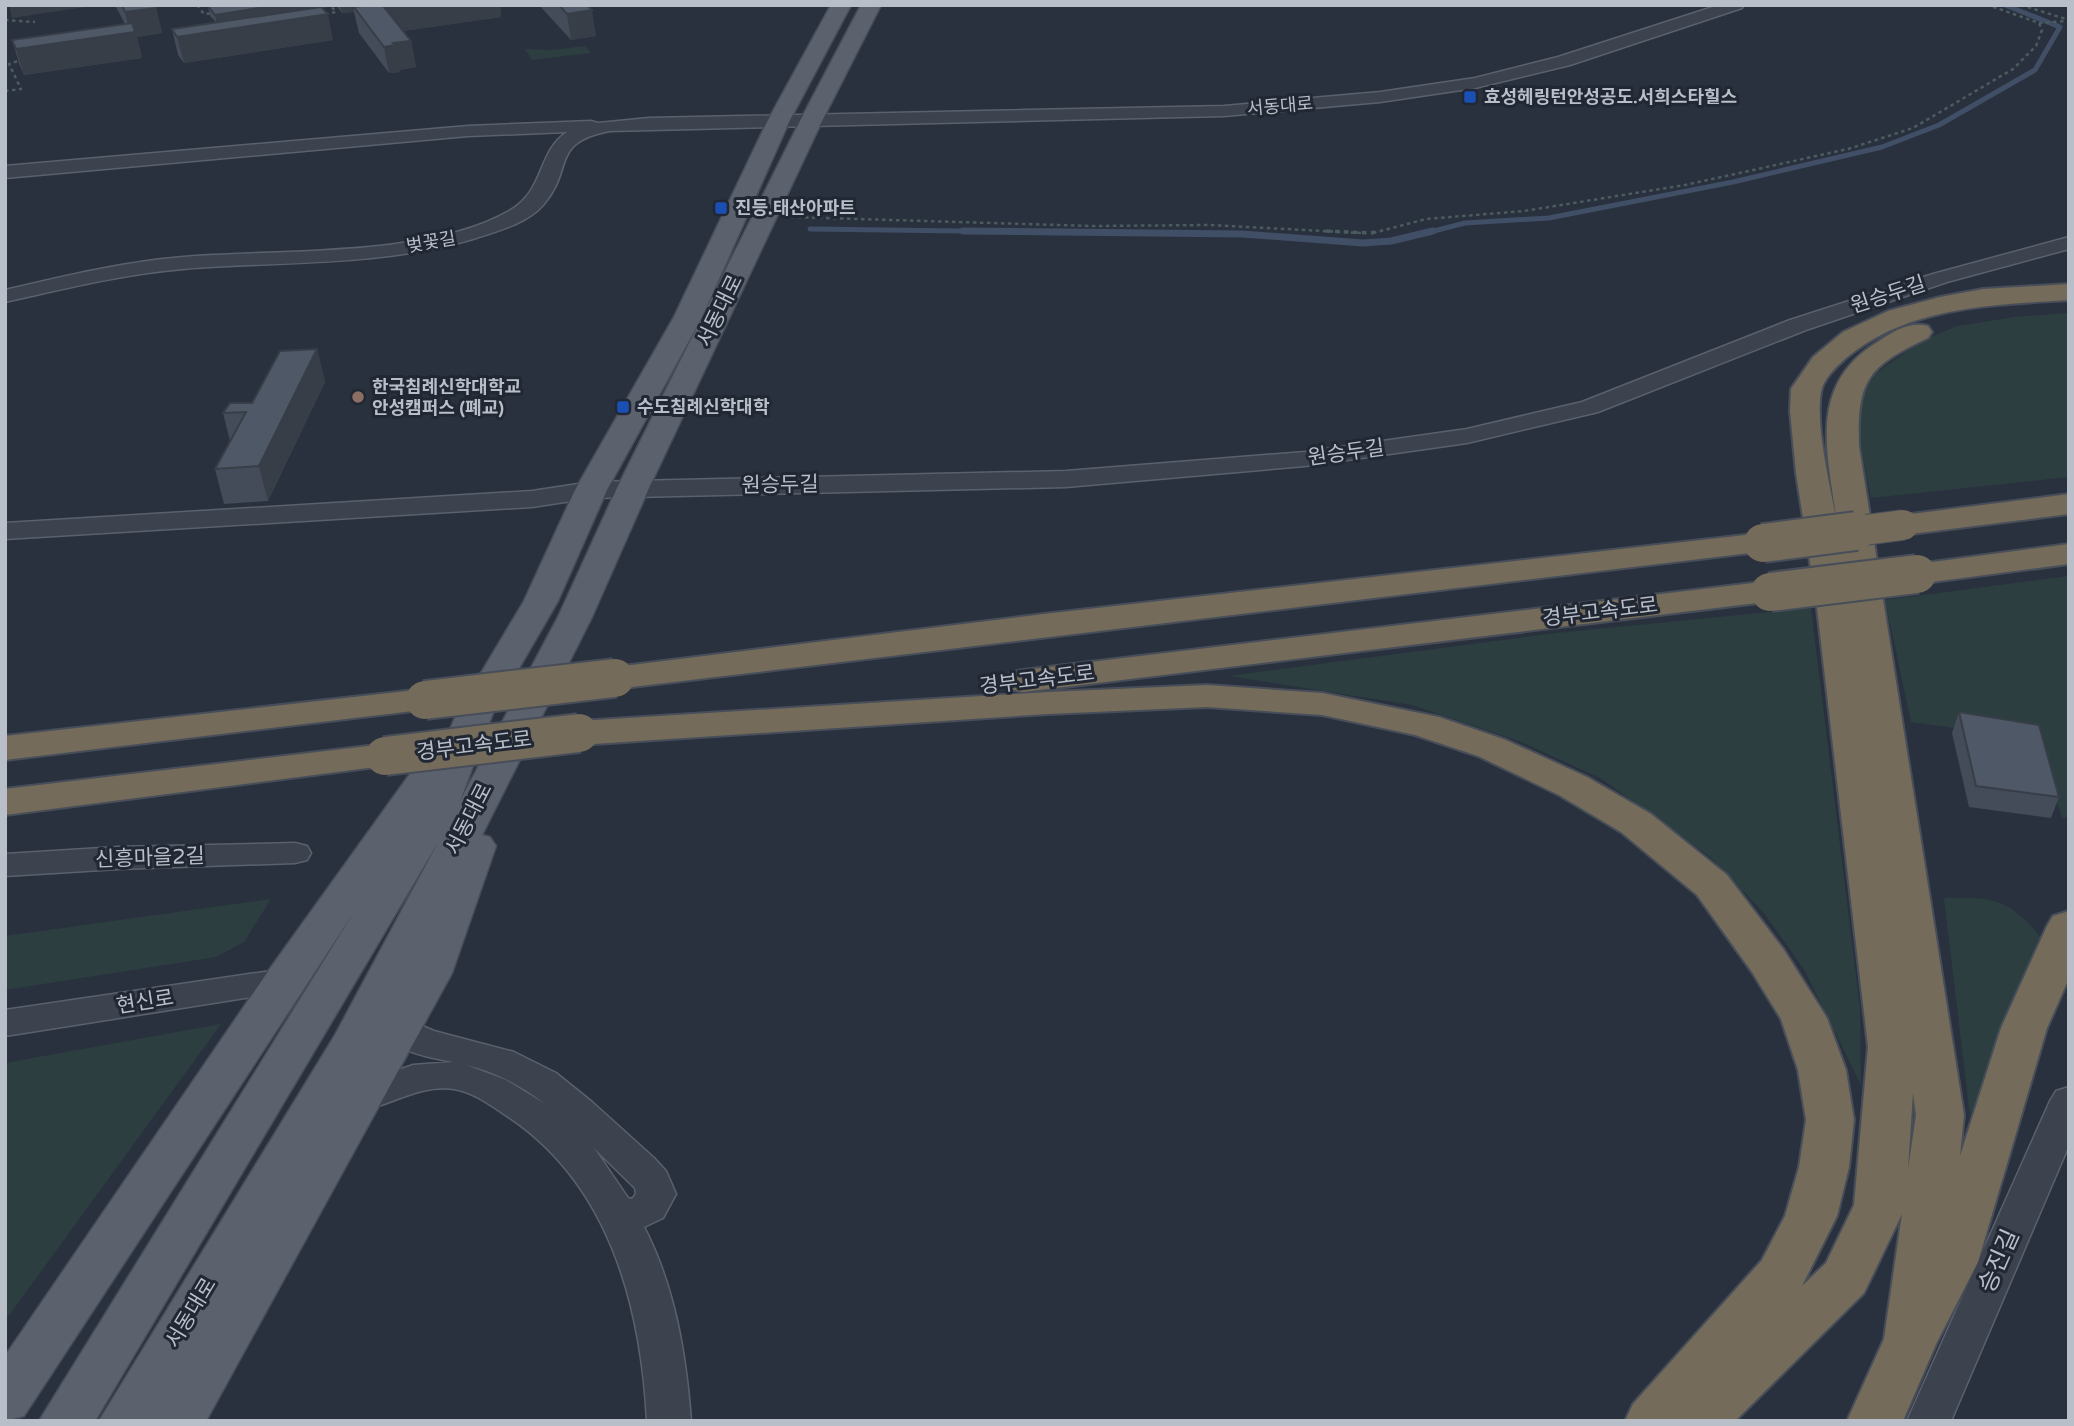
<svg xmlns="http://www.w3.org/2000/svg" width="2074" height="1426" font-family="'Varela Round','Noto Sans KR',sans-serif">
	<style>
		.green { fill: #2c3e40 }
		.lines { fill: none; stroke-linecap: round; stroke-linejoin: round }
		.stream-far1 { stroke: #404e66; stroke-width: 5 }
		.stream { stroke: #404e66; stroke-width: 7 }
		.minor-casing { stroke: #5a616c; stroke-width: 3 }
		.major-casing { stroke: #464c58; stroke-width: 3 }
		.highway-casing { stroke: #474e59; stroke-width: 4 }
		.path-far1 { stroke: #4b5b5e; stroke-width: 2.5; stroke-dasharray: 3.5 3.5; stroke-linecap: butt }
		.path { stroke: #4b5b5e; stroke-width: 3.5; stroke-dasharray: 4.5 4.5; stroke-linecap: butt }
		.minor { fill: #3c434f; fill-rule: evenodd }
		.major { fill: #5b626e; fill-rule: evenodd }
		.highway { fill: #746b5a; fill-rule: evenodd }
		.highway-bridge-far1-casing { stroke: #474e59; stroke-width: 32; stroke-linecap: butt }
		.highway-bridge-casing { stroke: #474e59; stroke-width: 42; stroke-linecap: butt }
		.highway-bridge-far1 { stroke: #746b5a; stroke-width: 30 }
		.highway-bridge { stroke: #746b5a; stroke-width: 38 }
		.wall { fill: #444c59 }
		.shaded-wall { fill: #373e48 }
		.building { fill: #4f5867; stroke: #373e48; stroke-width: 2 }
		.transit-dot { fill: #1a4fb4; stroke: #212834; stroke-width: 2.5 }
		.education-dot { fill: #8d6e63; stroke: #212834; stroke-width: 2.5 }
		.labels { text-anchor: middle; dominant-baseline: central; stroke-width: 6; stroke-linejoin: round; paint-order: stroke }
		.far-poi-label { font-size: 18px; font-weight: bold; fill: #b9bfc9; stroke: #212834; text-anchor: start }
		.far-street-label { font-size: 18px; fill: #b9bfc9; stroke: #212834 }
		.street-label { font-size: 21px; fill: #b9bfc9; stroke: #212834 }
		.near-street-label { font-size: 24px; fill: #b9bfc9; stroke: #212834 }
	</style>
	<rect width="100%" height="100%" fill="#29313e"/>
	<path class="green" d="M585 46 591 53 532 60 525 49 552 50Z
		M2069 313V477L1871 498 1861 448 1858 403 1875 374 1921 341 1957 326 2015 317Z
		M2069 576V816L2063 819 2033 739 1911 722 1885 600Z
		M1811 608 1860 1008 1861 1085 1805 971 1765 914 1711 858 1602 779 1521 742 1412 705 1229 676 1556 633Z
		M1944 898C1992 897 2008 898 2040 936L1970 1116Z
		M271 899 244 942 216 957 5 990V936Z
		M221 1024 5 1321V1063Z"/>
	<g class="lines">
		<path class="stream-far1" d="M810 229 1114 233
			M1426 233 1465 223 1549 218 1733 182 1882 147 1939 125 2035 70 2060 27 2005 5"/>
		<path class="stream" d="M963 231 1242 234 1363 243 1391 241 1433 231"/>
		<g class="minor-casing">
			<path id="minor" d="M1719 5H1744L1742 8 1570 65 1475 88 1380 102 1224 116 610 131C550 142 574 169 544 204 527 224 497 231 473 239 379 267 279 261 183 269 123 274 64 289 5 302V290C64 276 123 262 183 257 277 249 427 258 509 211 546 190 536 153 567 132L468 136 5 178V166L468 126 591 121 598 123 649 118 1224 106 1380 92 1475 78 1558 57Z
				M2069 237V249L1947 282 1806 330 1598 412 1467 443 1305 466 1066 487 591 498 532 507 5 539V523L532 491 591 482 1066 471 1305 452 1467 429 1582 402 1790 320 1933 274Z
				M295 843 307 846 311 853 307 860 295 863 118 869 5 876V854L118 847Z
				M284 969 296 972 302 981 296 990 5 1036V1010Z
				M399 1016 434 1031 514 1052 556 1073 592 1102 654 1158 666 1171 676 1194 663 1218 644 1227C675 1287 686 1354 691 1421H647C641 1306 610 1186 510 1118 493 1107 474 1092 454 1089 411 1083 378 1117 347 1108L341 1098 347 1088 413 1065 453 1062C428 1057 395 1052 381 1029L386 1020ZM466 1065C496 1072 521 1085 545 1104L506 1080ZM594 1148 635 1188 636 1194 632 1199 628 1198Z
				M2069 1087V1145L1951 1421H1907L2050 1101 2056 1091Z"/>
		</g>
		<g class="major-casing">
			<path id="major" d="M831 5H851L789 122 702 317 607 490 558 601 493 713 460 801 558 617 617 488 800 121 861 5H881L822 121 649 488 592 617 482 835 490 837 496 846 452 973 206 1421H99L335 1035 440 839 95 1421H39L356 909 24 1416 5 1421V1356L269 970 435 739 447 736 457 713 524 601 575 490 674 317 767 122Z"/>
		</g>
		<g class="highway-casing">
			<path id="highway" d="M2069 284V300C1992 305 1908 306 1846 358 1836 367 1823 379 1821 392 1815 427 1831 488 1837 524 1828 453 1806 385 1879 341 1894 331 1910 321 1928 326L1932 332 1928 338C1868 366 1857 380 1859 446L1964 1115 1960 1156 2001 1028 2047 926 2053 916 2069 911V978L2047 1028 1978 1262 1937 1342 1903 1421H1847L1884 1339 1902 1214 1864 1293 1735 1421H1625L1633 1404 1762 1260 1785 1216 1799 1167 1806 1120 1798 1070 1781 1019 1752 972 1697 895 1621 832 1559 795 1478 756 1415 735 1322 715 1207 707 1048 714 579 745 565 741 559 733 565 725 579 721 1048 692 1207 685 1322 693 1439 717 1506 740 1587 777 1651 814 1727 875 1784 950 1827 1018 1846 1070 1854 1120 1849 1167 1837 1216 1802 1286 1826 1263 1854 1205 1868 1047 1817 608 1796 473 1790 411 1791 389 1813 357 1843 332 1888 311 1940 297 1983 289ZM1913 1093 1916 1115 1908 1169Z
				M2069 494V514L1903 535 1891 532 1886 525 1891 518 1903 515Z
				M1763 533 1775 536 1780 543 1775 550 615 689 602 686 596 678 602 670 615 667 1044 614Z
				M2069 544V564L1917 584 1905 581 1900 574 1905 567 1917 564Z
				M1770 581 1783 584 1788 592 1783 600 1023 692 1010 689 1004 681 1010 673 1023 670Z
				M425 689 438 692 444 700 438 708 5 760V736Z
				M385 744 399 748 405 756 399 764 5 815V789Z"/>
		</g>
		<path class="path-far1" d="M197 5 204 14 215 13
			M2021 5 2069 20
			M325 14 336 12 330 5
			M5 20 35 22
			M2039 23 2068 21
			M5 91 21 89 9 64 21 60
			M791 217 1092 226 1210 225 1361 233
			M1373 233 1426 219 1524 211 1685 185 1848 149 1913 128 2013 69 2036 46 2042 30 2039 23 1988 5"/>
		<path class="path" d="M1326 231 1371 233 1380 231"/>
		<use href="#minor" class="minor"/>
		<use href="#major" class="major"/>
		<use href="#highway" class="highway"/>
		<g class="highway-bridge-far1-casing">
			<path id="highway-bridge-far1" d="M1842 533 1903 525"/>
		</g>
		<g class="highway-bridge-casing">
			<path id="highway-bridge" d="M1763 543 1856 531
				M1770 592 1917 574
				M425 700 615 678
				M385 756 579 733"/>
		</g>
		<use href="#highway-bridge-far1" class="highway-bridge-far1"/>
		<use href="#highway-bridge" class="highway-bridge"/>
	</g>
	<path class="wall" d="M115 5H154L156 8 162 33 137 37 142 58 24 75 20 66 12 40 125 24Z
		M336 5H500L501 17 403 31 411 41 416 67 399 70 400 72 389 73 359 33 354 12 342 13Z
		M539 5H587L596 36 571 40Z
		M208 6 327 7 322 8 333 40 184 63 178 55 172 29 216 22 210 16Z
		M317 349 325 382 268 501 224 504 215 469 230 441 223 413 252 403Z
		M1959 712 2059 797 2051 818 1969 807 1952 733Z"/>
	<path class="shaded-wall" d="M9 5H98L12 18Z
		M278 5H327V7L217 24 215 15Z
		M340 5H380L354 7V12L342 13Z
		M383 5H500L501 17 389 33Z
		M156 8 162 33 137 37 142 58 24 75 16 49 130 32 125 12Z
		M592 10 596 36 571 40 567 14Z
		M328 14 333 40 184 63 177 37Z
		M411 41 416 67 399 70 400 72 389 73 384 47 393 43Z
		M317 349 325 382 268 501 259 466Z"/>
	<path class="building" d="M122 5H154L156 8 125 12Z
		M216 5H278L215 15 208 6Z
		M369 5H398L384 7 411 41 393 43 395 45 384 47 354 7Z
		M559 5H587L592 10 567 14Z
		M321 7 328 14 177 37 172 29Z
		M132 23 135 32 16 49 12 40Z
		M317 349 259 466 215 469 246 412 223 413 230 403H252L280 351Z
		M1959 712 2039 725 2059 797 1976 786Z"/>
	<g class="transit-dot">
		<rect x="1463" y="90" width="14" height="14" rx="3.5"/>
		<rect x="714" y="201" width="14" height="14" rx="3.5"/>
		<rect x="616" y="400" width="14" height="14" rx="3.5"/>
	</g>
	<circle class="education-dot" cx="358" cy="397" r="7"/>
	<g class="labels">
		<g class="far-poi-label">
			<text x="1484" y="97">효성헤링턴안성공도.서희스타힐스</text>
			<text x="735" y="208">진등.태산아파트</text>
			<text x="372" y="387">한국침례신학대학교<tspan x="372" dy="21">안성캠퍼스 (폐교)</tspan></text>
			<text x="637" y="407">수도침례신학대학</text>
		</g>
		<g class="far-street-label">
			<text transform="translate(1280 106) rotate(-5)">서동대로</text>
			<text transform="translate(431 242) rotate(-10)">벚꽃길</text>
		</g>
		<g class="street-label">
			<text transform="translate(1888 295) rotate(-18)">원승두길</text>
			<text transform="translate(720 311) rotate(-64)">서동대로</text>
			<text transform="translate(1346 453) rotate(-8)">원승두길</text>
			<text transform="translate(780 485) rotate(-1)">원승두길</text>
			<text transform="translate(1600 612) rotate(-7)">경부고속도로</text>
			<text transform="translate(1037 680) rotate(-7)">경부고속도로</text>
			<text transform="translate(474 746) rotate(-7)">경부고속도로</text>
			<text transform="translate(469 819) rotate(-63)">서동대로</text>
			<text transform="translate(150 858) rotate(-2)">신흥마을2길</text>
			<text transform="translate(145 1002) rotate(-9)">현신로</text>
			<text transform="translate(191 1313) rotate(-59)">서동대로</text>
		</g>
		<g class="near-street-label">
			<text transform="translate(1999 1261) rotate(-66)">승진길</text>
		</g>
	</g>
	<rect width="2074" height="1426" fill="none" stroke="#b9bfc9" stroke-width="14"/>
</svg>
